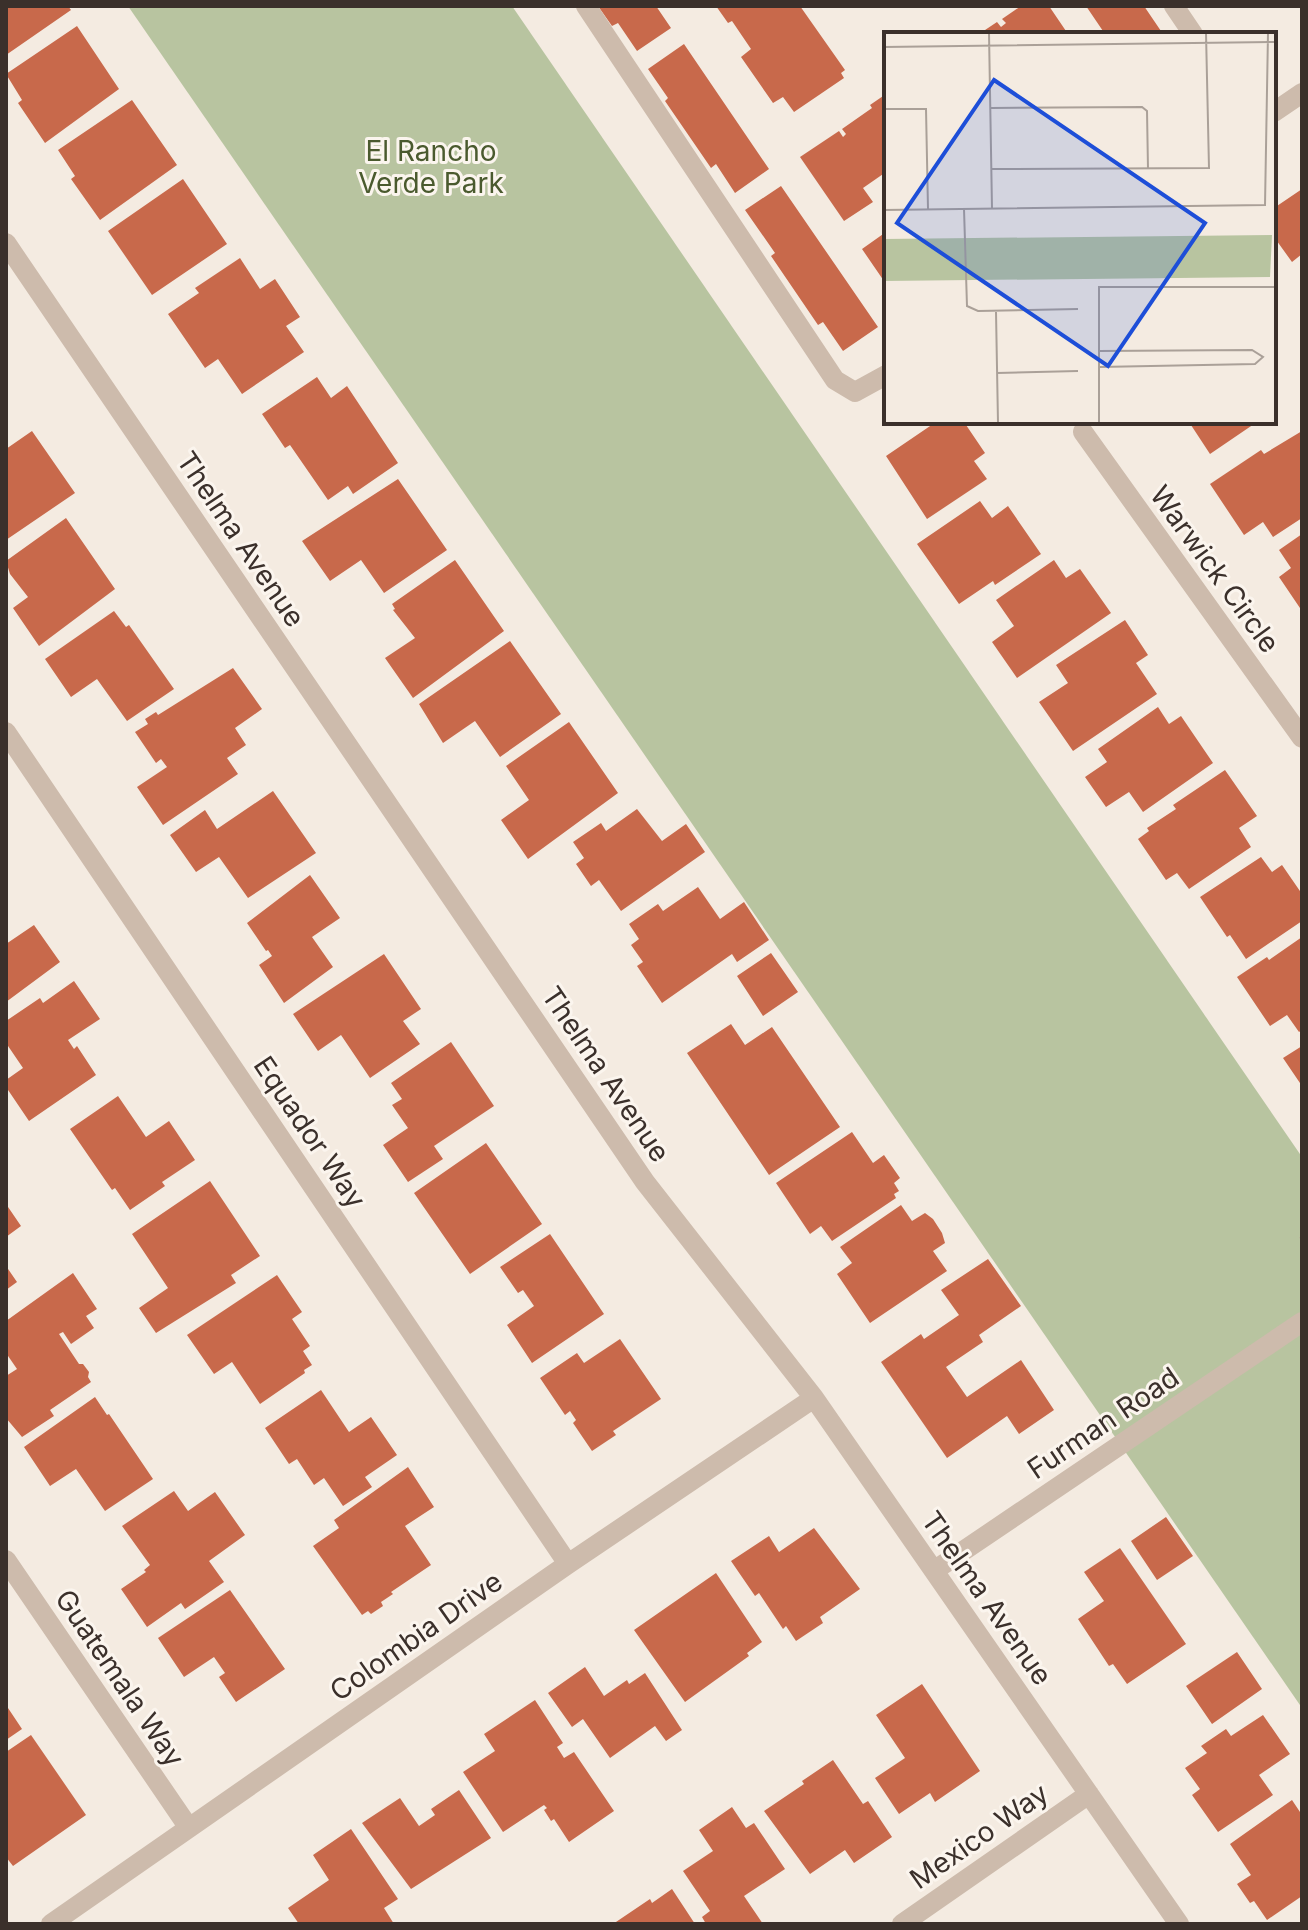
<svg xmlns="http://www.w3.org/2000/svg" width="1308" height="1930" font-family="Inter,sans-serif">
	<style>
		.green { fill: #b8c4a0 }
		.building { fill: #c8694b }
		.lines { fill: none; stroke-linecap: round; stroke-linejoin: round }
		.path { stroke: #b9a596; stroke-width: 5; stroke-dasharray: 4 4; stroke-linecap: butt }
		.minor { stroke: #cdbbac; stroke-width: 20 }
		.labels { text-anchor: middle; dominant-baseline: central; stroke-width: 6; stroke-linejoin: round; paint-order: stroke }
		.park-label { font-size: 28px; fill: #4a5a2e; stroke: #fbf5ee }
		.street-label { font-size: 28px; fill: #3b302b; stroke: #fbf5ee }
		.inset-road { fill: none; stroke: #aaa098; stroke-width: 2 }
		.view { fill: #1d4ed8; fill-opacity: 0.15; stroke: #1d4ed8; stroke-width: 4 }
		.inset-edge { fill: none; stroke: #3b302b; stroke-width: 4 }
	</style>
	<rect width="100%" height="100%" fill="#f4ebe1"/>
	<path class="green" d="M128 6H512L1302 1157V1708Z"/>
	<path class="building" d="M6 6H68L71 10 6 55Z
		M598 6H656L671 28 637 51 618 23 612 26Z
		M716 6H800L845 70 841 73 844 78 794 112 783 97 773 103 741 57 751 49 732 21 728 23Z
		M1021 6H1049L1068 34H979L997 22 1001 27 1006 23 1002 19Z
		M1086 6H1144L1163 34H1105Z
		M77 26 119 89 45 143 18 103 22 100 6 74Z
		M684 44 769 169 735 193 716 164 711 168 665 101 668 98 648 69Z
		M886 94V172L863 188 873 202 844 221 800 157 839 131 843 137 846 134 842 129 872 108 870 105Z
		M132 100 177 165 100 220 71 179 75 176 58 150Z
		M183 179 227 244 152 295 108 231Z
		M781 186 878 327 843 351 823 322 818 325 771 256 775 253 745 210Z
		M1302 189V254L1292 262 1274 237V208Z
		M886 232V284L862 249Z
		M240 258 260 289 275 279 300 317 286 326 304 352 242 394 218 359 205 368 168 314 199 293 195 288Z
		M317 377 331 398 347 386 398 463 353 494 348 486 328 500 290 445 285 448 262 414Z
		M936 422H964L985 453 974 461 987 479 927 519 886 456Z
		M1189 422H1257L1210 454Z
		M32 431 75 493 6 540V449Z
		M1302 431V518L1273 537 1263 522 1244 535 1210 484 1261 450 1264 454Z
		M398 479 447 550 384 593 361 560 330 581 302 541Z
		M980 501 992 518 1008 506 1041 554 995 585 993 581 959 604 917 544Z
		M66 518 115 589 39 646 13 608 28 597 10 574 6 561Z
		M1302 534V611L1279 577 1291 568 1279 550Z
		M455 560 504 631 413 698 385 658 415 638 393 610 395 609 392 604Z
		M1054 560 1066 578 1080 569 1111 613 1017 678 992 642 1014 626 996 600Z
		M114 611 126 627 129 625 174 689 127 721 97 679 71 697 45 659Z
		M1125 620 1148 655 1136 663 1157 694 1073 751 1039 702 1068 683 1056 665Z
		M510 641 561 714 500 757 475 721 443 743 419 704Z
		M233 668 262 709 235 728 246 745 227 758 238 774 163 825 137 787 167 767 161 759 156 763 135 732 148 724 145 719 156 712 158 715Z
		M1158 707 1169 724 1181 716 1213 763 1143 812 1129 792 1106 807 1085 777 1107 762 1098 749Z
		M569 722 618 793 528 859 501 820 529 800 506 766Z
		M1225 770 1257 816 1239 828 1251 847 1189 889 1177 873 1166 880 1138 839 1149 831 1147 828 1176 809 1173 805Z
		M273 791 316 853 248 898 219 857 196 872 170 835 205 810 217 829Z
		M637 809 662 841 686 824 705 852 621 911 599 880 591 886 576 864 584 858 573 842 601 823 606 831Z
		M1261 857 1272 872 1282 865 1302 894V921L1246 959 1230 935 1227 937 1200 897Z
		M310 875 340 918 312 937 333 967 284 1003 259 965 272 956 268 950 266 951 247 923Z
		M698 887 720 919 744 902 769 940 737 962 732 954 662 1003 637 966 643 962 631 945 639 939 629 924 658 904 663 911Z
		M34 925 60 962 6 1002V944Z
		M1302 937V1030L1299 1032 1287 1015 1270 1026 1237 977 1267 957 1269 960Z
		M771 953 798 992 763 1016 737 976Z
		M384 954 421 1009 403 1021 420 1044 370 1078 341 1035 318 1051 293 1014Z
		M74 981 100 1019 68 1040 74 1049 77 1046 96 1075 29 1121 6 1087V1080L23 1068 6 1043V1021L40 998 43 1003Z
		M731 1024 745 1045 772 1027 840 1127 769 1175 687 1053Z
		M451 1042 494 1106 434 1146 443 1159 408 1182 383 1145 408 1128 392 1105 402 1099 391 1083Z
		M1302 1046V1086L1283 1058Z
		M118 1096 146 1137 169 1121 195 1160 162 1182 165 1186 130 1210 115 1188 112 1190 70 1129Z
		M852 1132 873 1163 884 1155 900 1178 894 1183 899 1191 894 1194 896 1198 832 1241 821 1226 810 1234 776 1183Z
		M486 1143 542 1224 470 1274 414 1193Z
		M210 1181 260 1256 231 1275 236 1283 156 1333 139 1308 168 1288 132 1234Z
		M6 1204 21 1226 6 1237Z
		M901 1205 912 1221 925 1213 933 1219 942 1233 945 1243 933 1251 947 1271 870 1323 837 1274 852 1263 840 1247Z
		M550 1234 604 1314 532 1363 507 1325 534 1306 523 1290 518 1293 500 1267Z
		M988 1259 1021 1306 979 1335 983 1342 946 1367 967 1397 1021 1360 1054 1410 1019 1434 1007 1416 947 1458 881 1362 921 1334 924 1339 959 1315 941 1290Z
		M6 1266 17 1282 6 1290Z
		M73 1273 97 1309 86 1316 94 1328 71 1344 63 1332 59 1334 79 1364H83L89 1372 88 1377 91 1382 50 1410 54 1416 22 1437 6 1418V1376L17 1369 6 1353 8 1345 6 1321Z
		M277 1275 302 1312 292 1319 310 1346 303 1351 312 1365 304 1370 305 1373 260 1404 232 1362 214 1374 187 1335Z
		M620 1339 661 1399 613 1431 616 1435 592 1451 573 1423 576 1420 570 1411 565 1415 540 1378 577 1353 584 1363Z
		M321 1390 349 1432 371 1417 397 1455 365 1477 372 1487 343 1506 324 1478 314 1485 297 1459 289 1464 265 1428Z
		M95 1397 107 1415 109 1414 153 1479 105 1511 76 1469 50 1486 24 1447Z
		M408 1467 434 1507 405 1526 431 1565 391 1592 393 1594 381 1602 383 1606 371 1614 368 1611 362 1615 313 1546 339 1528 334 1520Z
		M174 1491 188 1511 215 1492 245 1535 209 1561 224 1582 185 1609 181 1603 147 1627 121 1589 146 1572 144 1570 150 1565 122 1526Z
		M1166 1517 1193 1556 1157 1580 1131 1541Z
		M814 1528 860 1589 820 1617 823 1623 796 1641 786 1626 783 1629 759 1593 755 1596 731 1561 769 1536 779 1552Z
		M1120 1548 1186 1644 1127 1684 1113 1664 1109 1666 1078 1619 1104 1601 1084 1572Z
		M716 1573 762 1642 747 1653 749 1656 685 1702 634 1630Z
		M230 1590 285 1669 236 1702 219 1677 225 1673 214 1657 184 1677 158 1638Z
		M1237 1652 1262 1689 1212 1724 1186 1686Z
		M585 1667 604 1696 627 1680 629 1684 645 1673 682 1730 666 1741 655 1726 610 1758 583 1719 572 1727 548 1693Z
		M922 1684 980 1771 935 1802 930 1793 899 1814 875 1778 905 1758 876 1715Z
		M535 1700 563 1743 557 1747 564 1758 574 1752 614 1811 569 1842 554 1819 551 1821 544 1810 547 1808 544 1805 503 1832 463 1772 495 1751 484 1734Z
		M6 1705 22 1729 6 1740Z
		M1263 1715 1290 1754 1259 1775 1273 1795 1218 1832 1192 1795 1200 1789 1185 1768 1207 1753 1201 1746 1226 1729 1231 1736Z
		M31 1735 86 1815 13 1866 6 1857V1752Z
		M833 1760 863 1804 868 1801 892 1837 854 1863 845 1850 810 1874 764 1811 804 1784 802 1781Z
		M459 1790 491 1838 411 1889 362 1823 400 1798 419 1826 435 1815 431 1809Z
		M1292 1800 1302 1815V1896L1267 1920 1254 1901 1250 1903 1237 1884 1251 1875 1230 1844Z
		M732 1807 746 1828 754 1823 785 1869 744 1896 763 1924H706L702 1917 710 1911 683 1871 713 1851 699 1830Z
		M351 1829 398 1899 384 1908 394 1924H299L288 1908 329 1880 313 1855Z
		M672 1889 695 1924H613L650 1899 652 1903Z"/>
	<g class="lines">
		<path class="path" d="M1301 1236 1302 1237"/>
		<path class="minor" d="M586 6 835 380 855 392 886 375
			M1174 6 1193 34
			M1274 112 1302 93
			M6 243 645 1182 814 1398 1179 1924
			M1083 432 1302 738
			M6 732 568 1564
			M6 1560 189 1828
			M935 1570 1302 1322
			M51 1924 568 1564 814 1398
			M902 1924 1089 1794"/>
	</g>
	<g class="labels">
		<g class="park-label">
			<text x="431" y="151">El Rancho<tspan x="431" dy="32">Verde Park</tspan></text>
		</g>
		<g class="street-label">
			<text transform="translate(241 539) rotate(56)">Thelma Avenue</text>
			<text transform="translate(1215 569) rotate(54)">Warwick Circle</text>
			<text transform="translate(606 1074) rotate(56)">Thelma Avenue</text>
			<text transform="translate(310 1132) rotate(56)">Equador Way</text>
			<text transform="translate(1103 1423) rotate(-34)">Furman Road</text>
			<text transform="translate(987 1598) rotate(55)">Thelma Avenue</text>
			<text transform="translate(416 1636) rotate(-35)">Colombia Drive</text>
			<text transform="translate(120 1678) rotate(56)">Guatemala Way</text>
			<text transform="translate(979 1836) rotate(-35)">Mexico Way</text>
		</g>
	</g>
	<g transform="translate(884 32)">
		<rect width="392" height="392" fill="#f4ebe1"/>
		<path d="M388 203 386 245 0 249V207Z" fill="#b8c4a0"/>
		<path class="inset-road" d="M105 1 108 177M0 15 392 10M107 76 258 75 263 79 264 137M0 77H42L44 177M108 137 325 136 322 1M80 177 83 274 94 279 194 277M0 178 381 173 384 1M112 280 114 391M215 319 368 318 379 325 371 332 215 335M113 341 194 339M215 391V255H392"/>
		<path class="view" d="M110 48 321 191 224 334 13 191Z"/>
		<rect width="392" height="392" class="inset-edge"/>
	</g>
	<rect width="1308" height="1930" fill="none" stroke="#3b302b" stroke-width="16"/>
</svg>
